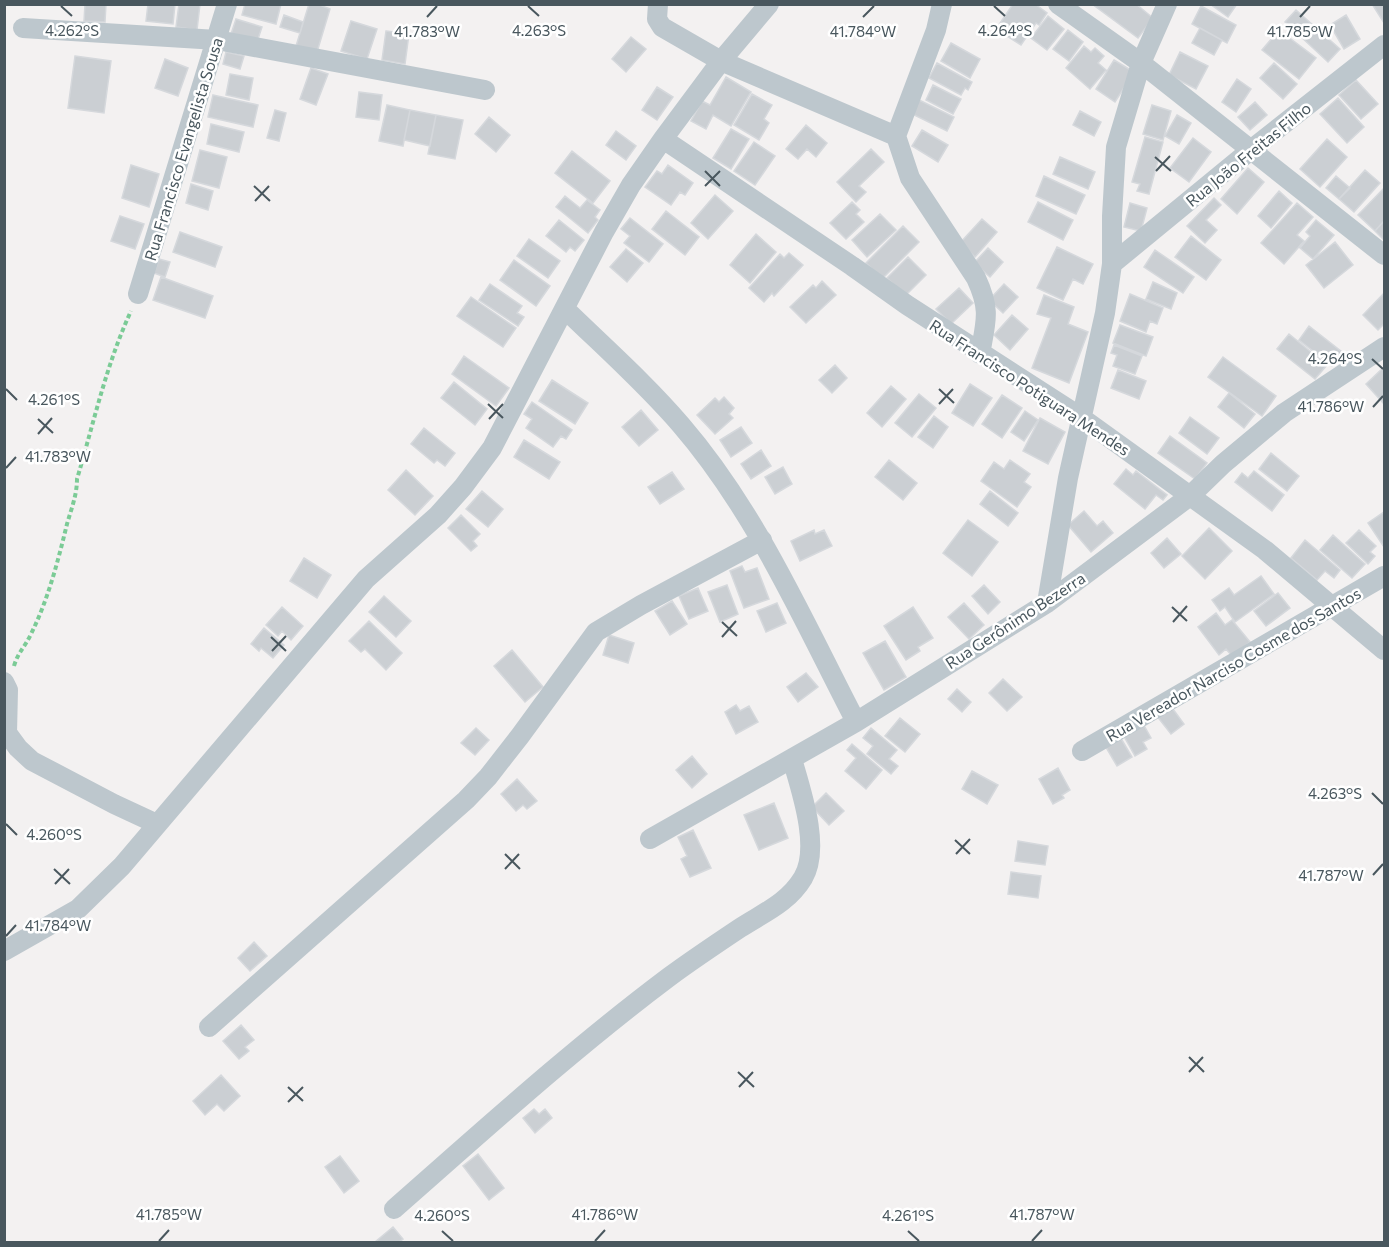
<svg xmlns="http://www.w3.org/2000/svg" width="1389" height="1247" font-family="Commissioner,sans-serif">
	<style>
		.building { fill: #cbcfd3; stroke: #d5d8dc; stroke-width: 1.5 }
		.lines { fill: none; stroke-linecap: round; stroke-linejoin: round }
		.path { stroke: #7bcb96; stroke-width: 4; stroke-dasharray: 4.5 3; stroke-linecap: butt }
		.minor { stroke: #bdc7cd; stroke-width: 20 }
		.ticks { fill: none; stroke: #49575e; stroke-width: 2 }
		.labels { text-anchor: middle; dominant-baseline: central; stroke-width: 5; stroke-linejoin: round; paint-order: stroke }
		.street-label { font-size: 16px; fill: #49575e; stroke: #fff }
		.ticks-label { font-size: 15px; text-anchor: middle; fill: #49575e; stroke: #fff; stroke-width: 5; stroke-linejoin: round; paint-order: stroke }
	</style>
	<rect width="100%" height="100%" fill="#f3f1f1"/>
	<path class="building" d="M85 4H106L105 22 84 21Z
		M148 4H175L173 24 146 21Z
		M179 4H200L197 30 176 27Z
		M245 4H281L276 24 242 15Z
		M309 4H317L330 9 317 52 296 46Z
		M1013 4H1035L1047 13 1039 25 1036 23 1021 45 996 29Z
		M1092 4H1136L1153 18 1138 38Z
		M1210 4H1237L1228 17Z
		M1372 4H1384V23Z
		M1201 6 1236 25 1227 43 1192 24Z
		M1296 10 1340 49 1328 62 1285 22Z
		M284 15 303 22 300 33 280 27Z
		M1346 15 1360 39 1344 49 1330 25Z
		M1048 16 1064 29 1047 50 1031 38Z
		M236 19 262 27 257 42 231 34Z
		M351 21 377 29 367 59 341 51Z
		M1200 28 1222 40 1214 55 1192 43Z
		M1068 30 1083 42 1069 61 1053 49Z
		M1279 30 1316 58 1299 79 1262 50Z
		M386 31 409 34 405 64 382 60Z
		M631 37 646 49 626 72 612 59Z
		M951 43 980 59 970 78 941 61Z
		M1084 46 1091 52 1095 48 1104 56 1098 63 1106 70 1090 89 1066 68Z
		M226 52 244 56 240 69 223 64Z
		M1180 52 1208 66 1196 89 1169 75Z
		M75 56 111 61 104 113 68 108Z
		M165 59 188 68 178 96 155 88Z
		M1114 60 1134 72 1115 102 1096 89Z
		M937 63 972 82 968 90 965 88 961 95 929 78Z
		M1274 63 1297 84 1283 99 1260 78Z
		M311 68 328 74 316 105 300 99Z
		M230 74 253 78 249 100 226 95Z
		M726 77 751 92 731 126 713 115 706 129 691 121 702 101 710 105Z
		M1237 79 1251 89 1236 112 1222 102Z
		M1356 80 1378 104 1361 119 1339 95Z
		M933 85 961 99 953 114 926 100Z
		M657 87 673 97 657 120 642 110Z
		M359 92 382 95 379 120 356 117Z
		M752 94 772 105 764 119 769 123 759 140 734 125Z
		M213 95 258 105 253 127 208 117Z
		M1338 98 1364 127 1347 143 1320 114Z
		M917 99 954 117 947 131 910 113Z
		M1255 102 1267 115 1250 130 1238 117Z
		M387 105 410 110 403 146 379 141Z
		M1152 105 1171 111 1163 140 1143 134Z
		M275 110 286 113 279 141 267 138Z
		M410 110 436 115 430 146 404 140Z
		M1080 111 1101 122 1094 136 1073 125Z
		M436 115 463 120 455 159 428 154Z
		M1177 115 1191 123 1179 144 1165 136Z
		M489 117 510 135 496 152 475 134Z
		M211 124 244 132 239 152 207 144Z
		M806 125 827 143 816 157 807 149 798 159 786 149Z
		M731 129 749 139 731 169 713 158Z
		M922 130 948 145 938 162 912 146Z
		M616 131 636 146 626 160 606 145Z
		M1145 137 1163 142 1149 194 1137 191 1140 184 1132 182Z
		M1193 138 1211 152 1189 182 1170 168Z
		M1327 139 1347 157 1320 187 1300 169Z
		M754 142 775 156 755 185 734 171Z
		M871 149 884 162 859 186 866 192 856 202 837 182Z
		M200 150 227 157 219 188 192 181Z
		M572 151 610 181 593 203 555 173Z
		M1060 157 1095 172 1088 189 1053 174Z
		M131 165 159 174 149 207 122 198Z
		M668 165 693 183 685 195 680 192 671 205 645 187 657 171 662 174Z
		M1248 168 1264 182 1237 214 1221 199Z
		M1365 170 1380 183 1354 212 1339 199Z
		M1044 176 1085 195 1076 214 1036 196Z
		M1336 176 1350 188 1339 199 1326 188Z
		M191 184 213 191 208 210 186 203Z
		M1384 188V221L1375 231 1358 215Z
		M1279 191 1292 203 1271 228 1258 216Z
		M715 195 733 211 708 239 691 223Z
		M565 196 580 208 587 200 600 210 595 217 598 220 588 233 556 207Z
		M1214 198 1221 205 1206 220 1217 230 1205 243 1187 226Z
		M852 202 860 210 856 214 864 222 846 239 830 223Z
		M1038 202 1073 220 1063 240 1028 222Z
		M1130 203 1147 208 1141 231 1124 227Z
		M1297 203 1313 217 1297 235 1304 241 1284 264 1261 243Z
		M666 211 699 237 685 255 652 229Z
		M880 214 896 230 867 257 852 240Z
		M120 216 144 224 135 249 111 241Z
		M630 218 663 244 649 262 624 243 630 236 621 229Z
		M982 219 997 232 975 257 960 243Z
		M559 220 584 240 575 251 570 247 566 252 546 236Z
		M1316 220 1334 235 1313 259 1300 248 1310 236 1306 232Z
		M1384 221V240L1375 231Z
		M903 226 919 242 882 279 866 263Z
		M180 232 222 247 215 267 173 252Z
		M756 234 776 252 750 283 730 265Z
		M1191 236 1221 260 1206 280 1175 257Z
		M529 239 560 261 548 278 517 256Z
		M1335 242 1353 265 1324 288 1306 265Z
		M1057 247 1093 264 1083 284 1073 279 1063 300 1037 288Z
		M988 248 1003 262 990 277 974 263Z
		M626 249 643 263 627 282 610 267Z
		M1155 250 1194 277 1183 293 1144 267Z
		M789 253 803 265 774 296 772 293 764 302 749 288 780 254 784 258Z
		M908 257 926 275 905 296 887 278Z
		M159 259 170 262 165 277 154 273Z
		M514 260 550 286 536 306 500 280Z
		M161 277 213 296 205 318 153 300Z
		M822 281 836 295 806 323 790 307 813 285 816 288Z
		M1153 282 1177 293 1171 309 1146 299Z
		M490 284 522 306 517 313 524 317 518 326 479 300Z
		M1004 284 1018 297 1003 313 989 300Z
		M959 288 973 303 951 324 936 309Z
		M1384 293V324L1378 330 1363 315Z
		M1130 294 1163 308 1157 324 1150 321 1146 332 1120 321Z
		M1044 295 1074 307 1068 324 1088 332 1069 383 1032 368 1051 318 1037 314Z
		M471 297 516 328 503 347 457 316Z
		M1012 315 1028 329 1010 350 994 335Z
		M1120 325 1153 337 1146 356 1113 343Z
		M1309 326 1342 352 1332 366 1299 340Z
		M1289 334 1327 365 1315 379 1277 349Z
		M1114 345 1142 356 1135 374 1113 366 1117 355 1111 353Z
		M464 356 509 388 496 406 452 374Z
		M1223 357 1276 396 1262 416 1208 377Z
		M835 365 847 378 832 393 819 380Z
		M1384 367V401L1383 403 1366 384Z
		M1118 370 1146 381 1139 399 1111 388Z
		M552 380 588 403 575 424 539 401Z
		M454 382 487 409 475 425 441 398Z
		M970 384 992 398 973 426 952 413Z
		M891 386 906 399 882 427 867 413Z
		M1229 393 1255 414 1244 428 1218 407Z
		M919 394 936 408 912 437 895 423Z
		M1002 395 1022 408 1002 438 982 424Z
		M724 397 734 408 729 414 733 418 715 434 697 415 715 398 719 402Z
		M532 402 572 430 566 439 561 436 553 447 526 428 532 419 524 414Z
		M641 410 658 430 639 446 622 427Z
		M1025 411 1038 420 1024 441 1011 432Z
		M934 416 948 427 933 448 918 437Z
		M1190 417 1219 438 1207 454 1179 433Z
		M1040 418 1065 432 1048 464 1023 451Z
		M741 427 752 443 731 457 720 440Z
		M424 428 455 453 445 466 437 460 434 463 411 444Z
		M1170 436 1207 463 1195 479 1158 453Z
		M524 440 560 462 549 479 514 457Z
		M761 450 771 466 751 479 741 464Z
		M1271 453 1299 476 1287 491 1259 469Z
		M889 460 917 483 903 500 875 477Z
		M1010 460 1030 474 1024 482 1031 487 1017 507 981 481 994 462 1004 469Z
		M783 467 792 484 775 494 765 477Z
		M1126 469 1133 475 1136 471 1167 495 1163 500 1156 495 1145 509 1114 484Z
		M406 470 433 496 415 515 388 490Z
		M1254 471 1284 495 1272 511 1235 482 1242 473 1248 478Z
		M672 472 684 489 660 504 648 487Z
		M482 491 503 509 488 527 466 509Z
		M990 491 1018 513 1008 526 980 504Z
		M1084 511 1097 526 1103 521 1113 533 1091 552 1068 525Z
		M1384 512V547L1368 523Z
		M461 515 480 534 473 541 477 546 471 551 448 528Z
		M968 520 998 542 972 576 943 553Z
		M1209 528 1232 551 1205 579 1182 556Z
		M814 530 815 534 824 530 832 546 800 561 791 541Z
		M1359 530 1376 546 1370 552 1375 556 1368 564 1346 543Z
		M1333 535 1365 564 1352 578 1320 550Z
		M1167 538 1181 554 1164 568 1151 553Z
		M1305 540 1340 570 1334 578 1325 571 1317 580 1291 558Z
		M304 558 331 575 317 598 290 581Z
		M742 566 745 572 757 568 769 599 744 608 730 571Z
		M1261 576 1274 594 1235 622 1225 607 1220 611 1212 600 1229 588 1234 595Z
		M727 585 738 614 720 622 708 592Z
		M984 585 1000 602 988 614 972 596Z
		M698 588 708 611 689 619 679 596Z
		M1278 593 1290 608 1266 626 1254 611Z
		M384 596 411 621 396 637 369 612Z
		M672 601 687 624 670 635 655 611Z
		M777 603 786 623 766 632 757 611Z
		M964 603 984 625 969 639 948 617Z
		M282 607 303 626 291 640 282 631 278 636 266 625Z
		M913 607 933 638 918 647 920 651 906 660 884 626Z
		M1216 613 1225 625 1232 620 1250 642 1232 656 1226 649 1219 655 1198 627Z
		M369 621 402 653 386 670 365 649 361 652 349 641Z
		M264 628 284 645 273 658 261 648 259 651 251 644Z
		M609 635 634 643 628 663 603 655Z
		M885 641 906 677 884 690 863 653Z
		M512 650 543 687 525 702 494 666Z
		M806 673 818 687 798 702 787 687Z
		M1003 679 1022 697 1007 711 989 693Z
		M957 689 971 702 962 712 948 699Z
		M736 705 740 711 749 706 758 722 736 734 725 712Z
		M1170 705 1184 724 1171 734 1156 715Z
		M900 718 920 734 905 752 885 736Z
		M1141 720 1151 738 1143 742 1147 749 1135 756 1121 731Z
		M476 728 489 740 475 755 461 743Z
		M871 728 897 750 889 759 898 766 891 774 867 754 873 746 863 738Z
		M1119 735 1132 757 1117 766 1104 744Z
		M852 744 882 770 866 789 845 771 856 758 847 750Z
		M692 756 707 774 692 788 676 770Z
		M1058 768 1070 790 1062 795 1064 798 1053 804 1039 779Z
		M972 771 998 785 987 804 962 789Z
		M517 779 537 801 527 809 523 805 516 811 501 794Z
		M826 793 844 811 829 825 812 807Z
		M774 803 788 838 759 850 744 815Z
		M693 830 711 868 690 877 681 859 687 856 678 837Z
		M1018 841 1048 846 1045 865 1015 861Z
		M1011 872 1041 876 1038 898 1008 894Z
		M254 942 267 956 250 971 238 958Z
		M241 1025 254 1040 245 1047 249 1051 239 1059 223 1041Z
		M221 1075 240 1096 224 1111 217 1104 205 1115 193 1101Z
		M534 1109 539 1114 545 1109 552 1118 535 1133 523 1118Z
		M478 1154 504 1188 489 1200 463 1166Z
		M340 1156 359 1181 344 1193 325 1167Z
		M393 1227 403 1239 399 1242H375Z"/>
	<g class="lines">
		<path class="path" d="M14 666C18 652 25 647 31 634 48 600 58 561 67 524 71 510 77 495 77 479 94 422 106 365 131 311"/>
		<path class="minor" d="M658 4 657 19 662 27 721 61 896 136
			M942 4 936 30 896 136 910 178 976 278C991 310 986 321 980 354
			M1058 4 1141 63 1384 255
			M23 28 217 40 485 90
			M663 139 852 266 907 305 1082 418 1265 550 1384 650
			M1112 264 1252 149 1384 45
			M138 294 227 4
			M565 309C604 347 645 383 681 425 756 512 803 620 856 722
			M1047 603 1068 478 1105 313 1112 264V216L1116 147 1141 63 1167 4
			M4 682 8 690 7 733 18 748 32 761 114 804 157 824
			M1082 751 1384 576
			M650 839 856 722 1047 603 1190 496 1223 464 1284 413 1384 347
			M4 951 78 909 122 866 366 579 438 515 463 487 492 448 604 232 631 185 663 139 721 61 769 4
			M209 1027 466 800 488 777 520 736 596 632 641 605 762 540
			M394 1209C484 1130 573 1049 669 977 692 960 716 944 740 928 763 913 788 903 803 878 821 848 801 790 792 759"/>
	</g>
	<path class="ticks" d="M61 6 72 16M528 6 539 16M994 6 1005 16M427 17 437 6M863 17 874 6M1300 17 1310 6M1155 157 1171 171M705 171 720 186M1156 171 1170 156M254 186 270 201M705 186 720 171M255 201 269 186M1372 359 1383 369M6 389 17 400M939 389 954 403M488 404 503 418M939 404 953 389M1373 407 1383 396M38 419 53 433M489 419 503 404M38 434 52 418M6 468 16 457M1172 607 1187 621M722 622 737 636M1173 622 1187 606M271 637 286 651M722 637 736 621M272 651 286 636M1372 793 1383 804M6 824 17 835M955 840 970 854M505 854 520 869M956 854 970 839M54 869 70 884M505 869 519 854M1373 875 1383 864M55 884 69 869M6 936 16 925M1189 1057 1204 1072M738 1072 754 1087M1189 1072 1203 1057M288 1087 303 1101M739 1087 753 1072M288 1102 303 1087M442 1231 453 1241M908 1231 919 1241M159 1241 169 1230M595 1241 605 1230M1032 1241 1042 1230"/>
	<g class="labels">
		<g class="street-label">
			<text transform="translate(183 149) rotate(-73)">Rua Francisco Evangelista Sousa</text>
			<text transform="translate(1248 154) rotate(-39)">Rua João Freitas Filho</text>
			<text transform="translate(1030 387) rotate(33)">Rua Francisco Potiguara Mendes</text>
			<text transform="translate(1015 620) rotate(-33)">Rua Gerônimo Bezerra</text>
			<text transform="translate(1233 664) rotate(-30)">Rua Vereador Narciso Cosme dos Santos</text>
		</g>
	</g>
	<g class="ticks-label">
		<text x="72" y="36">4.262°S</text>
		<text x="1005" y="36">4.264°S</text>
		<text x="539" y="36">4.263°S</text>
		<text x="427" y="37">41.783°W</text>
		<text x="863" y="37">41.784°W</text>
		<text x="1300" y="37">41.785°W</text>
		<text x="1335" y="364">4.264°S</text>
		<text x="54" y="405">4.261°S</text>
		<text x="1331" y="412">41.786°W</text>
		<text x="58" y="462">41.783°W</text>
		<text x="1335" y="799">4.263°S</text>
		<text x="54" y="840">4.260°S</text>
		<text x="1331" y="881">41.787°W</text>
		<text x="58" y="931">41.784°W</text>
		<text x="169" y="1220">41.785°W</text>
		<text x="605" y="1220">41.786°W</text>
		<text x="1042" y="1220">41.787°W</text>
		<text x="442" y="1221">4.260°S</text>
		<text x="908" y="1221">4.261°S</text>
	</g>
	<rect width="1389" height="1247" fill="none" stroke="#49575e" stroke-width="12"/>
</svg>
